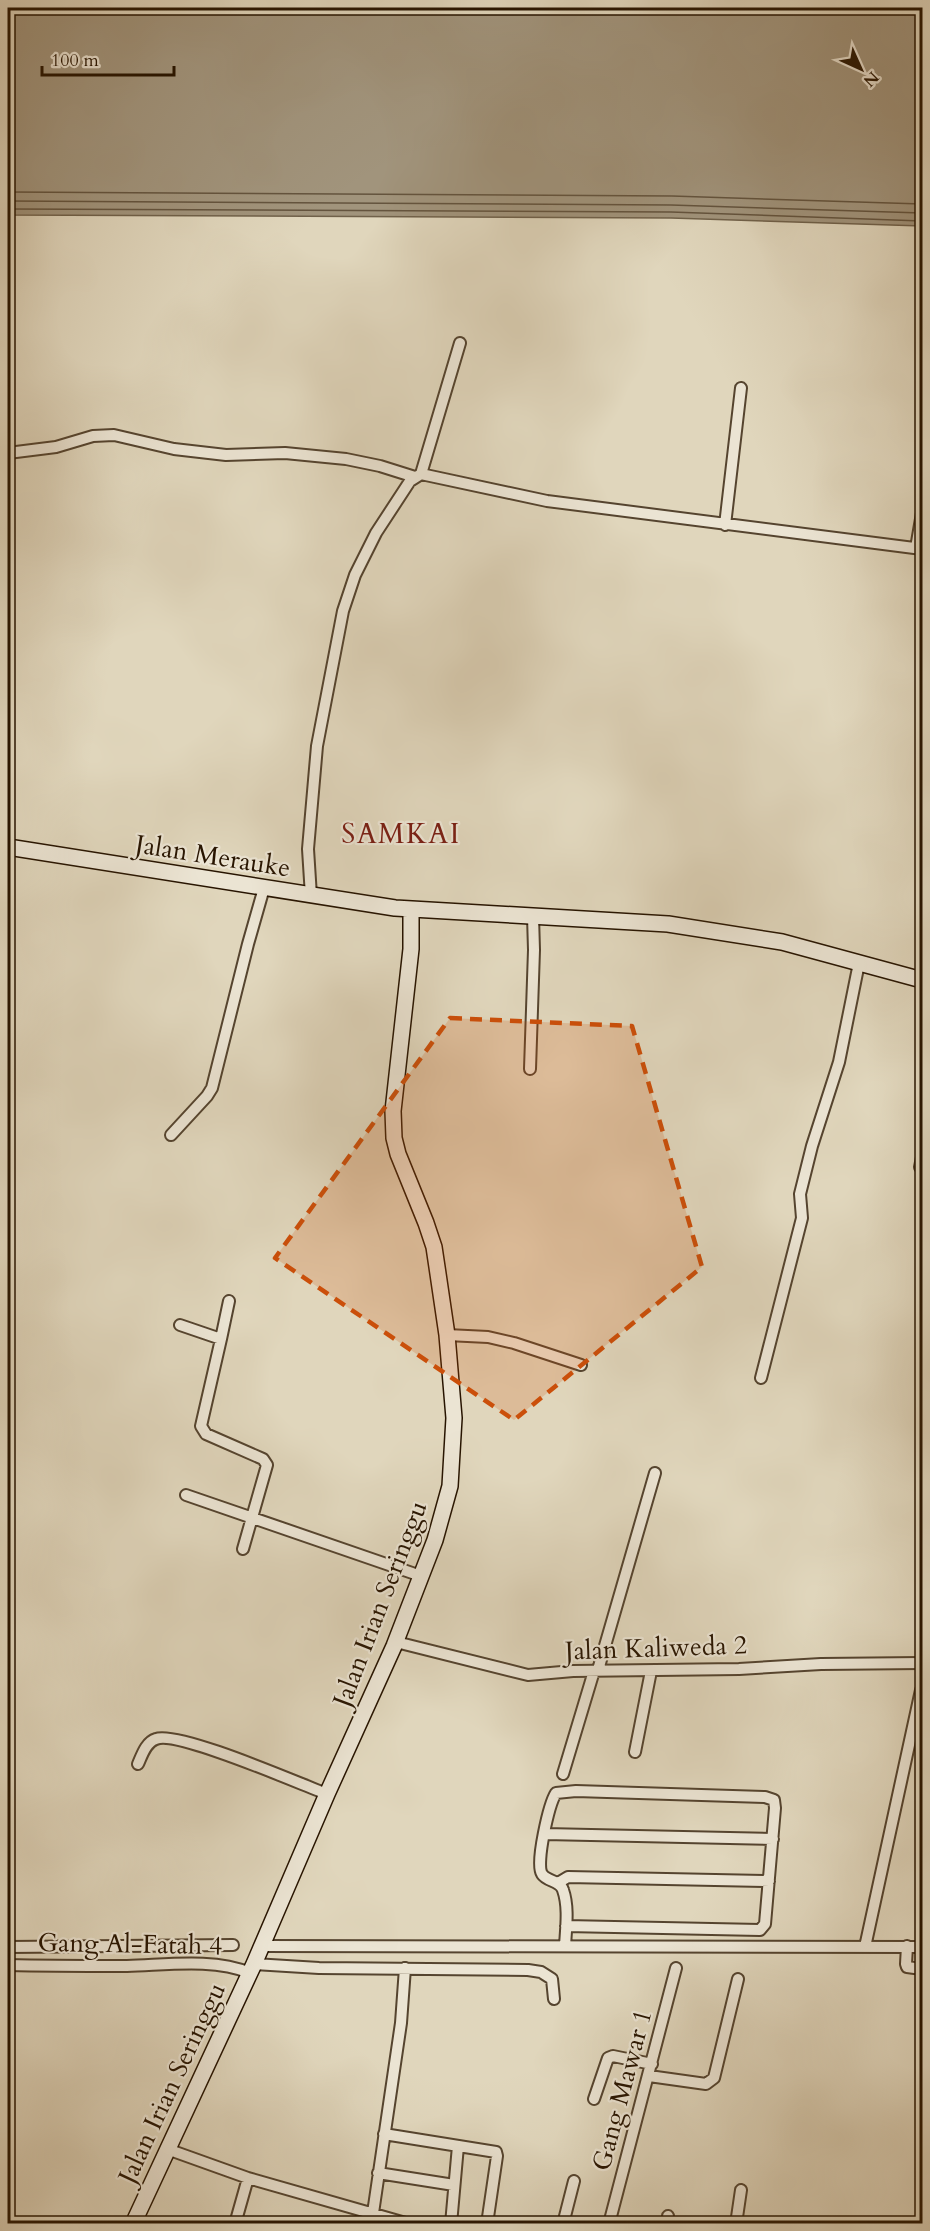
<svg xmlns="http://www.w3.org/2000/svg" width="930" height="2231" font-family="Cardo,serif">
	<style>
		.water { fill: #a1947c; stroke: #70614a; stroke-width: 1.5 }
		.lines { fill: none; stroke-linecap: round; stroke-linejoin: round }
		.shore { stroke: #64543e; stroke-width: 1.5 }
		.street-casing { stroke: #55442f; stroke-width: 14 }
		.secondary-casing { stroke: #271400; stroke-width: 18 }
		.street { stroke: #ebe4d3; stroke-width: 10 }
		.secondary { stroke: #ebe4d3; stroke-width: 15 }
		.marked { fill: #cb4f0a; fill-opacity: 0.2; stroke: #cb4f0a; stroke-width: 4.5; stroke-dasharray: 12 8; stroke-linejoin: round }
		.labels { text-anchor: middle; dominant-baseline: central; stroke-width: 4.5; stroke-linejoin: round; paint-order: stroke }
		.street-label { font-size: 26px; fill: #271400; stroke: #ebe4d3 }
		.quarter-label { font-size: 28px; letter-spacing: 1.5px; fill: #7a1f14; stroke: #ebe4d3 }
	</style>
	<rect width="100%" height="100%" fill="#e0d6bc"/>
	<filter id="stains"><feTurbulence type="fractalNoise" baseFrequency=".00333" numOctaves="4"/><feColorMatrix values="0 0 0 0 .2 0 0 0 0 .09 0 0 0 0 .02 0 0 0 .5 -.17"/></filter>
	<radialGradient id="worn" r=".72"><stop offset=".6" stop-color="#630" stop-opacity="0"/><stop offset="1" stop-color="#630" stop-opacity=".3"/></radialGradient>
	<path class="water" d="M8 8H922V226L671 218 8 215Z"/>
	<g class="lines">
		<path class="shore" d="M8 192 672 196 922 204
			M8 201 671 205 922 213
			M8 209 671 212 922 221"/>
		<g class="street-casing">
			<path id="street" d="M8 453 56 447 93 436 114 435 174 449 226 455 285 453 346 459 380 466 415 477
				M421 474 547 501 922 549
				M725 525 741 388
				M916 548 922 513
				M311 896 308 849 317 746 343 611 355 575 376 533 410 481 421 474 460 343
				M530 1069 534 950 533 916
				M171 1135 207 1096 212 1088 248 944 264 888
				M920 1167 922 1157
				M180 1325 221 1339 201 1426 206 1434 263 1459 267 1465 243 1549
				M447 1335 488 1337 514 1343 581 1365
				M221 1339 229 1301
				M761 1378 802 1218 800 1194 812 1146 839 1062 859 963
				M186 1495 421 1576
				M396 1642 528 1675 573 1671 739 1669 821 1664 922 1663
				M598 1670 655 1473
				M635 1752 651 1671
				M138 1764C142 1755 146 1742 156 1739 177 1730 300 1784 327 1794
				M563 1774 594 1671
				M545 1834 773 1839
				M558 1883 568 1877 769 1881
				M262 1946 922 1947
				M565 1946C566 1928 569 1907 563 1890 560 1880 547 1882 542 1874 535 1864 549 1804 556 1793L576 1791 765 1797 774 1800 775 1808 765 1924 760 1930 566 1926
				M907 1946 906 1964 907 1967 922 1969
				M8 1947 233 1945
				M865 1947 921 1690
				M254 1964 319 1968 528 1970 541 1972 552 1979 554 1999
				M8 1965C47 1966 87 1966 127 1966 167 1965 213 1958 250 1973
				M649 2076 706 2084 714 2078 738 1979
				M594 2099 608 2058 613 2056 652 2064
				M384 2134 496 2152 497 2156 487 2224
				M167 2149 248 2178 409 2224
				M378 2173 454 2185
				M373 2213 401 2023 405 1968
				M235 2224 248 2178
				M451 2224 458 2146
				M563 2224 574 2181
				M609 2224 676 1968
				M667 2224 668 2216
				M736 2224 741 2190"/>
		</g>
		<g class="secondary-casing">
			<path id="secondary" d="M8 847 395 908 668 924 782 942 922 980
				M133 2224 254 1964 327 1794 394 1646 435 1540 450 1486 454 1418 447 1335 437 1267 434 1247 426 1223 398 1154 394 1138 393 1111 411 949V909"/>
		</g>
		<use href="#street" class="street"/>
		<use href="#secondary" class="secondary"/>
	</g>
	<path class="marked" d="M450 1018 632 1026 702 1267 514 1420 275 1258Z"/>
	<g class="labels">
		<g class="street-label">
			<text transform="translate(213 856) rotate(9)">Jalan Merauke</text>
			<text transform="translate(380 1604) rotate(-69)">Jalan Irian Seringgu</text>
			<text transform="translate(656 1648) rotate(-2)">Jalan Kaliweda 2</text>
			<text transform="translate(130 1944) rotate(1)">Gang Al-Fatah 4</text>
			<text transform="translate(172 2083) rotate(-65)">Jalan Irian Seringgu</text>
			<text transform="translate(622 2090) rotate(-75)">Gang Mawar 1</text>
		</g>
		<g class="quarter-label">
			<text x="401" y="834">SAMKAI</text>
		</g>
	</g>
	<rect width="930" height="2231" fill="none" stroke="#e0d6bc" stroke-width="30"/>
	<rect x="9" y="9" width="912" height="2213" fill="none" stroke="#271400" stroke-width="3"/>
	<rect x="15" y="15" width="900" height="2201" fill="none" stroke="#271400" stroke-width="1.5"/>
	<g transform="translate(861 69) rotate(135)" stroke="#ebe4d3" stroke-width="4.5" paint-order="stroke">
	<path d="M0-4.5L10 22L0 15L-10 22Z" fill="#271400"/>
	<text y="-9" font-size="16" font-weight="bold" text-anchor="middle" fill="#271400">N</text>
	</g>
	<path d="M42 66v9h132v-9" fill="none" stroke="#271400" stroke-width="3"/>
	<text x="51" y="66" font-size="18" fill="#271400" stroke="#ebe4d3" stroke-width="4.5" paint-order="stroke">100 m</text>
	<rect width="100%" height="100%" filter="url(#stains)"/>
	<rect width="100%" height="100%" fill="url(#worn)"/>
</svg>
